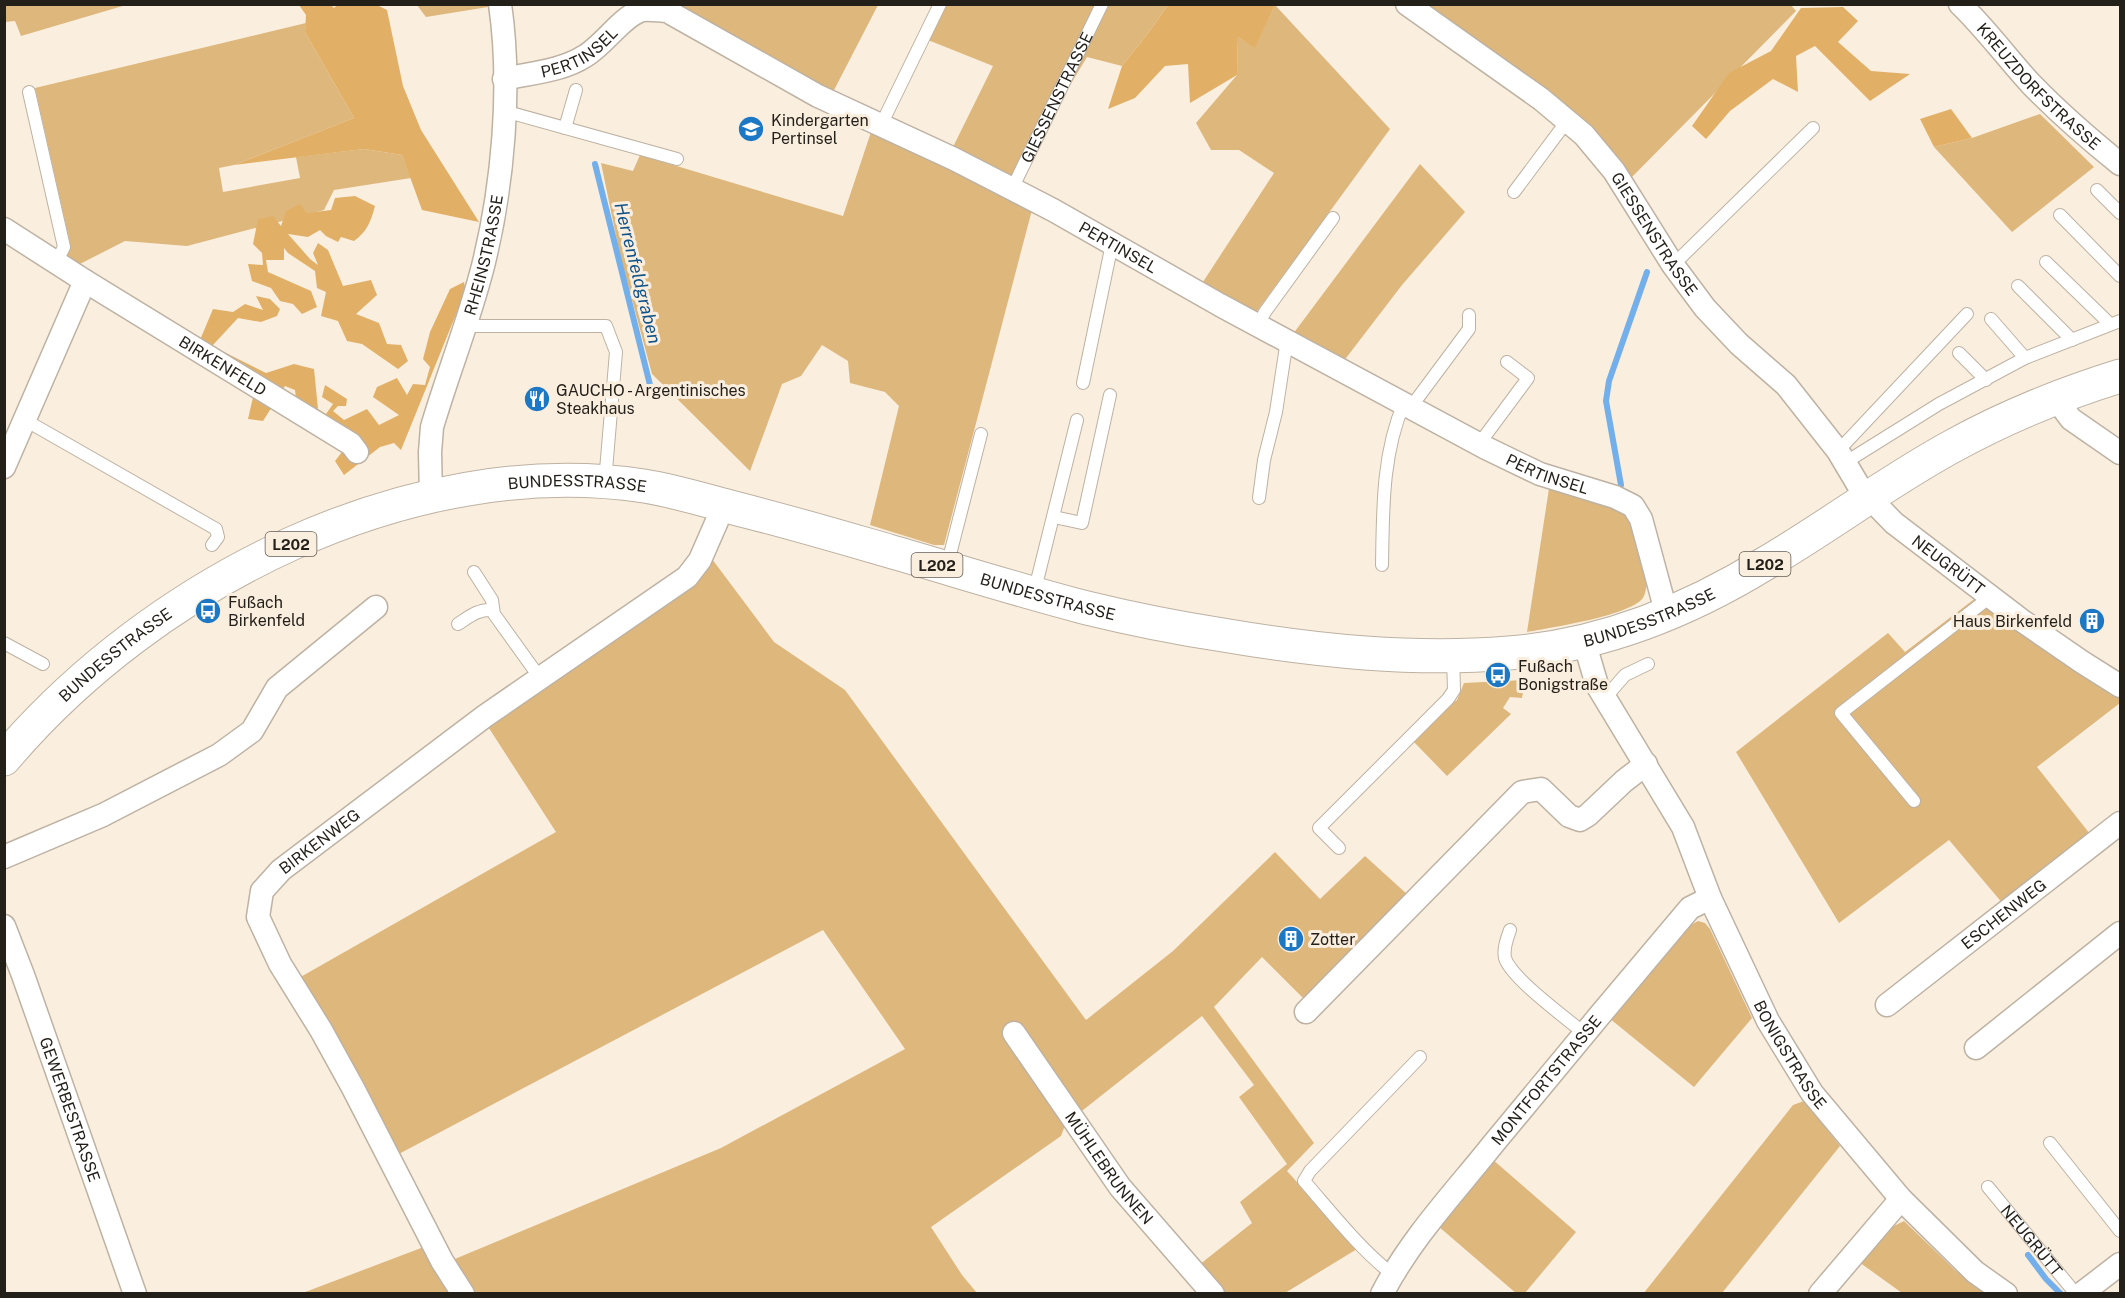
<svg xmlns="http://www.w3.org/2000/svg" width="2125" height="1298" font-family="'Public Sans',sans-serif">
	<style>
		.green { fill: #deb77c }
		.forest { fill: #e1b066 }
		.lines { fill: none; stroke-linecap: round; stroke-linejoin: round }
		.stream { stroke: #72afeb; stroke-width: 6 }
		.service-casing { stroke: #bdb2a3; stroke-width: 14 }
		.minor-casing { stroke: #bdb2a3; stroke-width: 25 }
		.primary-casing { stroke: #bdb2a3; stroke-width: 35 }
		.service { stroke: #fff; stroke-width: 12 }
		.minor { stroke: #fff; stroke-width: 22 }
		.primary { stroke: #fff; stroke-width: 33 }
		.labels { text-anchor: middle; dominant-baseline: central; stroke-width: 6; stroke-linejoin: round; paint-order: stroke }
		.shield { fill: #faeede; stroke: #645d54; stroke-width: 1.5 }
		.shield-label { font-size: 15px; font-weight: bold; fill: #231f19 }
		.street-label { font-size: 16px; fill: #231f19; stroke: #faeede }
		.poi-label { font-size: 16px; fill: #231f19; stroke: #faeede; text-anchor: start }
		.water-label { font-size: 18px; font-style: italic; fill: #10528a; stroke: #faeede }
	</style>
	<rect width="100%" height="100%" fill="#faeede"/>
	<path class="green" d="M1790 4 1796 11 1630 179 1419 5Z
		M4 5 5 4 126 5 21 36 15 21 5 22Z
		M488 5V7L426 17 417 5Z
		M671 5H878L832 94Z
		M946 5H1168L1149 32 1122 66 1087 57 1012 181 952 149 993 66 928 40Z
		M1275 5 1390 129 1255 314 1201 285 1274 173 1239 150H1211L1196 123 1237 75 1238 37 1255 47Z
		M306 23 305 32 354 118 234 165 219 168 223 192 300 178 296 157 364 149 402 155 411 178 334 190 324 210 187 246 125 241 74 267 66 254 70 243 35 88Z
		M2040 114 2094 167 2012 232 1934 147 1972 138Z
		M872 129 1033 206 944 545H934L870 525 899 406 885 392 850 383 848 361 822 345 801 376 782 384 750 471 652 374 620 255 601 163 633 171 640 155 843 216Z
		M1420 164 1465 212 1402 285 1343 362 1293 334Z
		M1550 482 1630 515C1636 536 1653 575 1644 596 1636 615 1549 628 1527 632Z
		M709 555 774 642 845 690 1086 1020 1173 951 1275 852 1320 899 1365 856 1408 895 1306 1001 1262 957 1214 1007 1314 1143 1287 1171 1357 1249 1285 1293H1225L1199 1265 1252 1223 1240 1202 1287 1164 1239 1097 1254 1085 1202 1016 1078 1114 1067 1120 1061 1136 931 1227 962 1275 977 1293H471L450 1261 721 1148 905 1049 823 930 395 1156 297 979 556 832 485 722Z
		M1977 597 2120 693V703L2037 767 2090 834 2004 905 1949 840 1839 923 1736 752 1888 633 1905 652Z
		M1525 680 1522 698 1510 697 1503 708 1511 714 1447 776 1413 741 1432 718 1457 700 1464 683Z
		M1698 921 1705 923 1710 929 1752 1018 1694 1087 1609 1018 1680 931Z
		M1804 1101 1840 1146 1722 1293 1643 1294 1793 1105Z
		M1492 1159 1576 1232 1525 1293 1517 1294 1438 1226Z
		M1904 1221 1955 1270 1984 1293H1902L1859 1262 1892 1227Z
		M429 1245 458 1294H300Z"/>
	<path class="forest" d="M299 5H331L334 8 337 5H377L387 10 403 86 421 130 479 222 422 210 402 155 364 149 234 165 354 118 305 32 306 15Z
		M1274 5H1275L1255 48 1238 37 1237 75 1190 103 1188 64 1165 66 1135 98 1108 109 1122 66 1149 32 1168 5Z
		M1843 7 1858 21 1838 42 1871 71 1910 74 1870 101 1815 46 1796 56 1798 92 1773 79 1730 111 1706 139 1692 126 1729 73 1771 51 1801 8Z
		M1951 109 1972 138 1934 147 1920 119Z
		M355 196 375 206C371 221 367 232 354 241L341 237 338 242 326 236 320 230 308 237 288 234 310 259 318 265 313 253 318 243 328 250 343 286 371 280 377 295 356 314 379 323 387 344 401 345 408 361 398 369 362 344 347 341 338 321 321 316 326 292 317 288 315 271 288 253 284 248V260H266L268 272 311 291 317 307 302 314 293 304 280 301 271 288 252 281 248 264 263 265 262 253 253 244 258 219 273 216 281 226 286 211 300 204 307 213 331 210 335 198Z
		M464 282 465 287 461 302 401 450 394 443 380 447 344 475 335 461 353 438 297 407 295 390 285 386 263 421 248 419 257 380 200 340 213 309 233 312 245 304 263 310 256 296 270 299 280 309 277 316 261 322 238 318 212 346 266 373 294 364 314 369 318 409 326 414 333 404 322 397 325 385 347 399 346 406H338L333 411 344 420 367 409 379 425 399 415 373 397 377 387 397 378 407 395 413 384 425 385 430 367 423 359 430 332 450 289Z"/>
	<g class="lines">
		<path class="stream" d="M595 164 651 389
			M1621 485 1606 401 1609 381 1647 272
			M2028 1255 2046 1279 2061 1294"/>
		<g class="service-casing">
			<g id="service">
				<path d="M29 92 64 247 56 263"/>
				<path d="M504 111 677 159"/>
				<path d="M881 125 940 4"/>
				<path d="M565 128 576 90"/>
				<path id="s1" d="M1012 189 1102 4"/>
				<path d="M2097 190 2120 213"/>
				<path d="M1514 192 1567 121"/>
				<path d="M2060 215 2120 276"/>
				<path d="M2046 262 2110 324"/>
				<path d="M1673 265 1813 128"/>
				<path d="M2018 286 2072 340"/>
				<path d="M1991 319 2025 358"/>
				<path d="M1258 325 1265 312 1333 218"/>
				<path d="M465 326H606L616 352 605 482"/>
				<path d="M1959 353 1986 380"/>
				<path d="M1083 383 1112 244"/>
				<path d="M1411 407 1469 329V315"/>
				<path d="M25 420 216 529 218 537 212 545"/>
				<path d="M1479 444 1528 378 1507 362"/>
				<path d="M1838 451 1967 314"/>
				<path d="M1846 462 1939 404 2025 358 2120 321"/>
				<path d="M1259 498 1264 460 1276 412 1287 340"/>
				<path d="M1054 517 1082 523 1110 395"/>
				<path d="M1382 565C1383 510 1382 454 1404 403"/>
				<path d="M947 566 981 434"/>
				<path d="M474 572 492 600 494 614 540 678"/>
				<path d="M1034 593 1077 420"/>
				<path d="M458 624C470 616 478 609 493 610"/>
				<path d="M4 643 43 664"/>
				<path d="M1605 698 1625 675 1648 664"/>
				<path d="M1914 801 1841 713 1990 597"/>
				<path d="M1339 848 1319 828 1448 699 1454 690 1453 657"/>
				<path d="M1510 930C1507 939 1503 948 1505 958 1511 978 1566 1018 1584 1033"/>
				<path d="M2050 1143 2120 1231"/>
				<path id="s2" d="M1988 1187 2076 1294"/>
				<path d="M1392 1274C1359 1248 1332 1213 1304 1181L1310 1171 1420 1057"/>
			</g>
		</g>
		<g class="minor-casing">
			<g id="minor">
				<path id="s3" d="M1407 4 1541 99 1584 135 1614 171 1673 265 1705 308 1739 344 1786 385 1838 451 1860 488 1894 523 2021 620 2082 662 2120 686"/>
				<path id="s4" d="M1960 4C1986 29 2007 58 2031 84 2059 113 2089 139 2120 164"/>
				<path id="s5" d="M504 79C531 73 562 71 585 56 604 45 624 14 643 10 651 9 660 11 667 11L818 96 954 159 1053 210 1220 305 1486 448 1540 474 1615 497 1633 506 1641 519 1667 615"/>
				<path id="s6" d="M4 229 85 281 351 444 357 452"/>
				<path d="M2056 399 2071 419 2120 453"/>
				<path d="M4 467 85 281"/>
				<path id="s7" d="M431 497 430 452 432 427C448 373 469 321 483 266 503 186 512 87 500 4"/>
				<path id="s8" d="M1584 641 1597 685 1683 827 1710 898 1768 1021 1812 1093 1901 1199 1975 1272 2006 1294"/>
				<path d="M4 857 103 815 219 755 252 731 277 688 376 607"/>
				<path id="s9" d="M4 926 23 975 135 1294"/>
				<path id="s10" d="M1887 1005 2120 823"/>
				<path d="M1306 1012 1522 792 1541 789 1569 816 1580 820 1588 815 1624 781 1646 764"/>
				<path id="s11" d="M1014 1033 1120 1187 1213 1294"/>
				<path d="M1976 1048 2120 933"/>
				<path id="s12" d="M463 1294 442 1261 353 1088 321 1030 280 964 258 917 262 891 281 870 485 716 687 577 700 560 724 505"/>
				<path id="s13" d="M1382 1294C1411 1238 1455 1192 1494 1143 1559 1064 1624 986 1690 908L1710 898"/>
				<path d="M1820 1294 1901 1199"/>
				<path d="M2081 1294 2120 1264"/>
			</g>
		</g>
		<g class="primary-casing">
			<g id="primary">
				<path id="s14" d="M4 759C153 583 410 451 644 486 675 491 704 500 734 508 786 521 837 536 889 551 955 570 1021 591 1087 608 1132 619 1177 628 1223 635 1317 651 1413 661 1509 653 1600 646 1688 611 1766 563 1829 526 1887 482 1951 447 2005 417 2062 394 2120 376"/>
			</g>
		</g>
		<use href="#service" class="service"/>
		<use href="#minor" class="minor"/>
		<use href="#primary" class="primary"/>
	</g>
	<defs>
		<g id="school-disc" transform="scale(1.35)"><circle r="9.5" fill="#1c78c4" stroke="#faeede"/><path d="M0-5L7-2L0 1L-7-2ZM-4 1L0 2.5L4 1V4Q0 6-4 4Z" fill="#fff"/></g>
		<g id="restaurant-disc" transform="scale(1.35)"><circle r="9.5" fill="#1c78c4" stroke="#faeede"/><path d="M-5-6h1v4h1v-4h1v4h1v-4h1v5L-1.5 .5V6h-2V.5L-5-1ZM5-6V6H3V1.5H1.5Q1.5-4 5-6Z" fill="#fff"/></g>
		<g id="bus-disc" transform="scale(1.35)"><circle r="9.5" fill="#1c78c4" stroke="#faeede"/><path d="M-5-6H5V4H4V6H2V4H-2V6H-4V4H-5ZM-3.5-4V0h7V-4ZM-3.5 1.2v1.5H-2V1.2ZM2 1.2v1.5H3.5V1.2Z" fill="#fff"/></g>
		<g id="building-disc" transform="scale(1.35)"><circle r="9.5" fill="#1c78c4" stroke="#faeede"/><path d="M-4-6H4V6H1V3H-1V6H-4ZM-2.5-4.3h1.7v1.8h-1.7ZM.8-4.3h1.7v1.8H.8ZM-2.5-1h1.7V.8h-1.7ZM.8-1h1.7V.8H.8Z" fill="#fff"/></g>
	</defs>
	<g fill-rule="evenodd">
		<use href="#school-disc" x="751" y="129"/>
		<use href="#restaurant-disc" x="537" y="399"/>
		<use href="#bus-disc" x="208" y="611"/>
		<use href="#building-disc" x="2092" y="621"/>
		<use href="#bus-disc" x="1498" y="675"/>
		<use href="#building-disc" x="1291" y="939"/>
	</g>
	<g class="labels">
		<g class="shield">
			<rect x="265.5" y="532" width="51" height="24" rx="4.5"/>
			<rect x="1739.5" y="552" width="51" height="24" rx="4.5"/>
			<rect x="911.5" y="553" width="51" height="24" rx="4.5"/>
		</g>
		<g class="shield-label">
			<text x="291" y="544">L202</text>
			<text x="1765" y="564">L202</text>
			<text x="937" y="565">L202</text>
		</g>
		<g class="street-label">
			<text stroke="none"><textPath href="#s5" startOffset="81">PERTINSEL</textPath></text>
			<text stroke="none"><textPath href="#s4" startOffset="114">KREUZDORFSTRASSE</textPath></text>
			<text stroke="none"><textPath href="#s1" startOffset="102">GIESSENSTRASSE</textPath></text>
			<text stroke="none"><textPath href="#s3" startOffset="342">GIESSENSTRASSE</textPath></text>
			<text stroke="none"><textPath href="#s5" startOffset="693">PERTINSEL</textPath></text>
			<text stroke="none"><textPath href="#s7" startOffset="250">RHEINSTRASSE</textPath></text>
			<text stroke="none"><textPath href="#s6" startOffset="258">BIRKENFELD</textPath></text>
			<text stroke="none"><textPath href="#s5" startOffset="1179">PERTINSEL</textPath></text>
			<text stroke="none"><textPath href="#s14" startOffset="657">BUNDESSTRASSE</textPath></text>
			<text stroke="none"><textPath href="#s3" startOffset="788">NEUGRÜTT</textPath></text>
			<text stroke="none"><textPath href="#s14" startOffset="1143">BUNDESSTRASSE</textPath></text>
			<text stroke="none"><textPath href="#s14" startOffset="1755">BUNDESSTRASSE</textPath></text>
			<text stroke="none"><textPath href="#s14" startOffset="153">BUNDESSTRASSE</textPath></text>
			<text stroke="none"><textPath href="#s12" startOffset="532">BIRKENWEG</textPath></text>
			<text stroke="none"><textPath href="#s10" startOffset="148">ESCHENWEG</textPath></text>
			<text stroke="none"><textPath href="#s8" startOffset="464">BONIGSTRASSE</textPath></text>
			<text stroke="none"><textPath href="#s13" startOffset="270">MONTFORTSTRASSE</textPath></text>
			<text stroke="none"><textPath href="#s9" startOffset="195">GEWERBESTRASSE</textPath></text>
			<text stroke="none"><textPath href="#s11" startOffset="165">MÜHLEBRUNNEN</textPath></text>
			<text stroke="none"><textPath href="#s2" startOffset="69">NEUGRÜTT</textPath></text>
		</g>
		<g class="poi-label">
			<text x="771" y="120">Kindergarten<tspan x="771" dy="18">Pertinsel</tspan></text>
			<text x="556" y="390">GAUCHO - Argentinisches<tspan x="556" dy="18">Steakhaus</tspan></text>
			<text x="228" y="602">Fußach<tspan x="228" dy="18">Birkenfeld</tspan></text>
			<text x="2072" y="621" text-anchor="end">Haus Birkenfeld</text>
			<text x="1518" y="666">Fußach<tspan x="1518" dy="18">Bonigstraße</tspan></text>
			<text x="1310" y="939">Zotter</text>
		</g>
		<g class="water-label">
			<text transform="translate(638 273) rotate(76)">Herrenfeldgraben</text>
		</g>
	</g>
	<rect width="2125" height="1298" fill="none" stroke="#231f19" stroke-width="12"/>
</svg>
